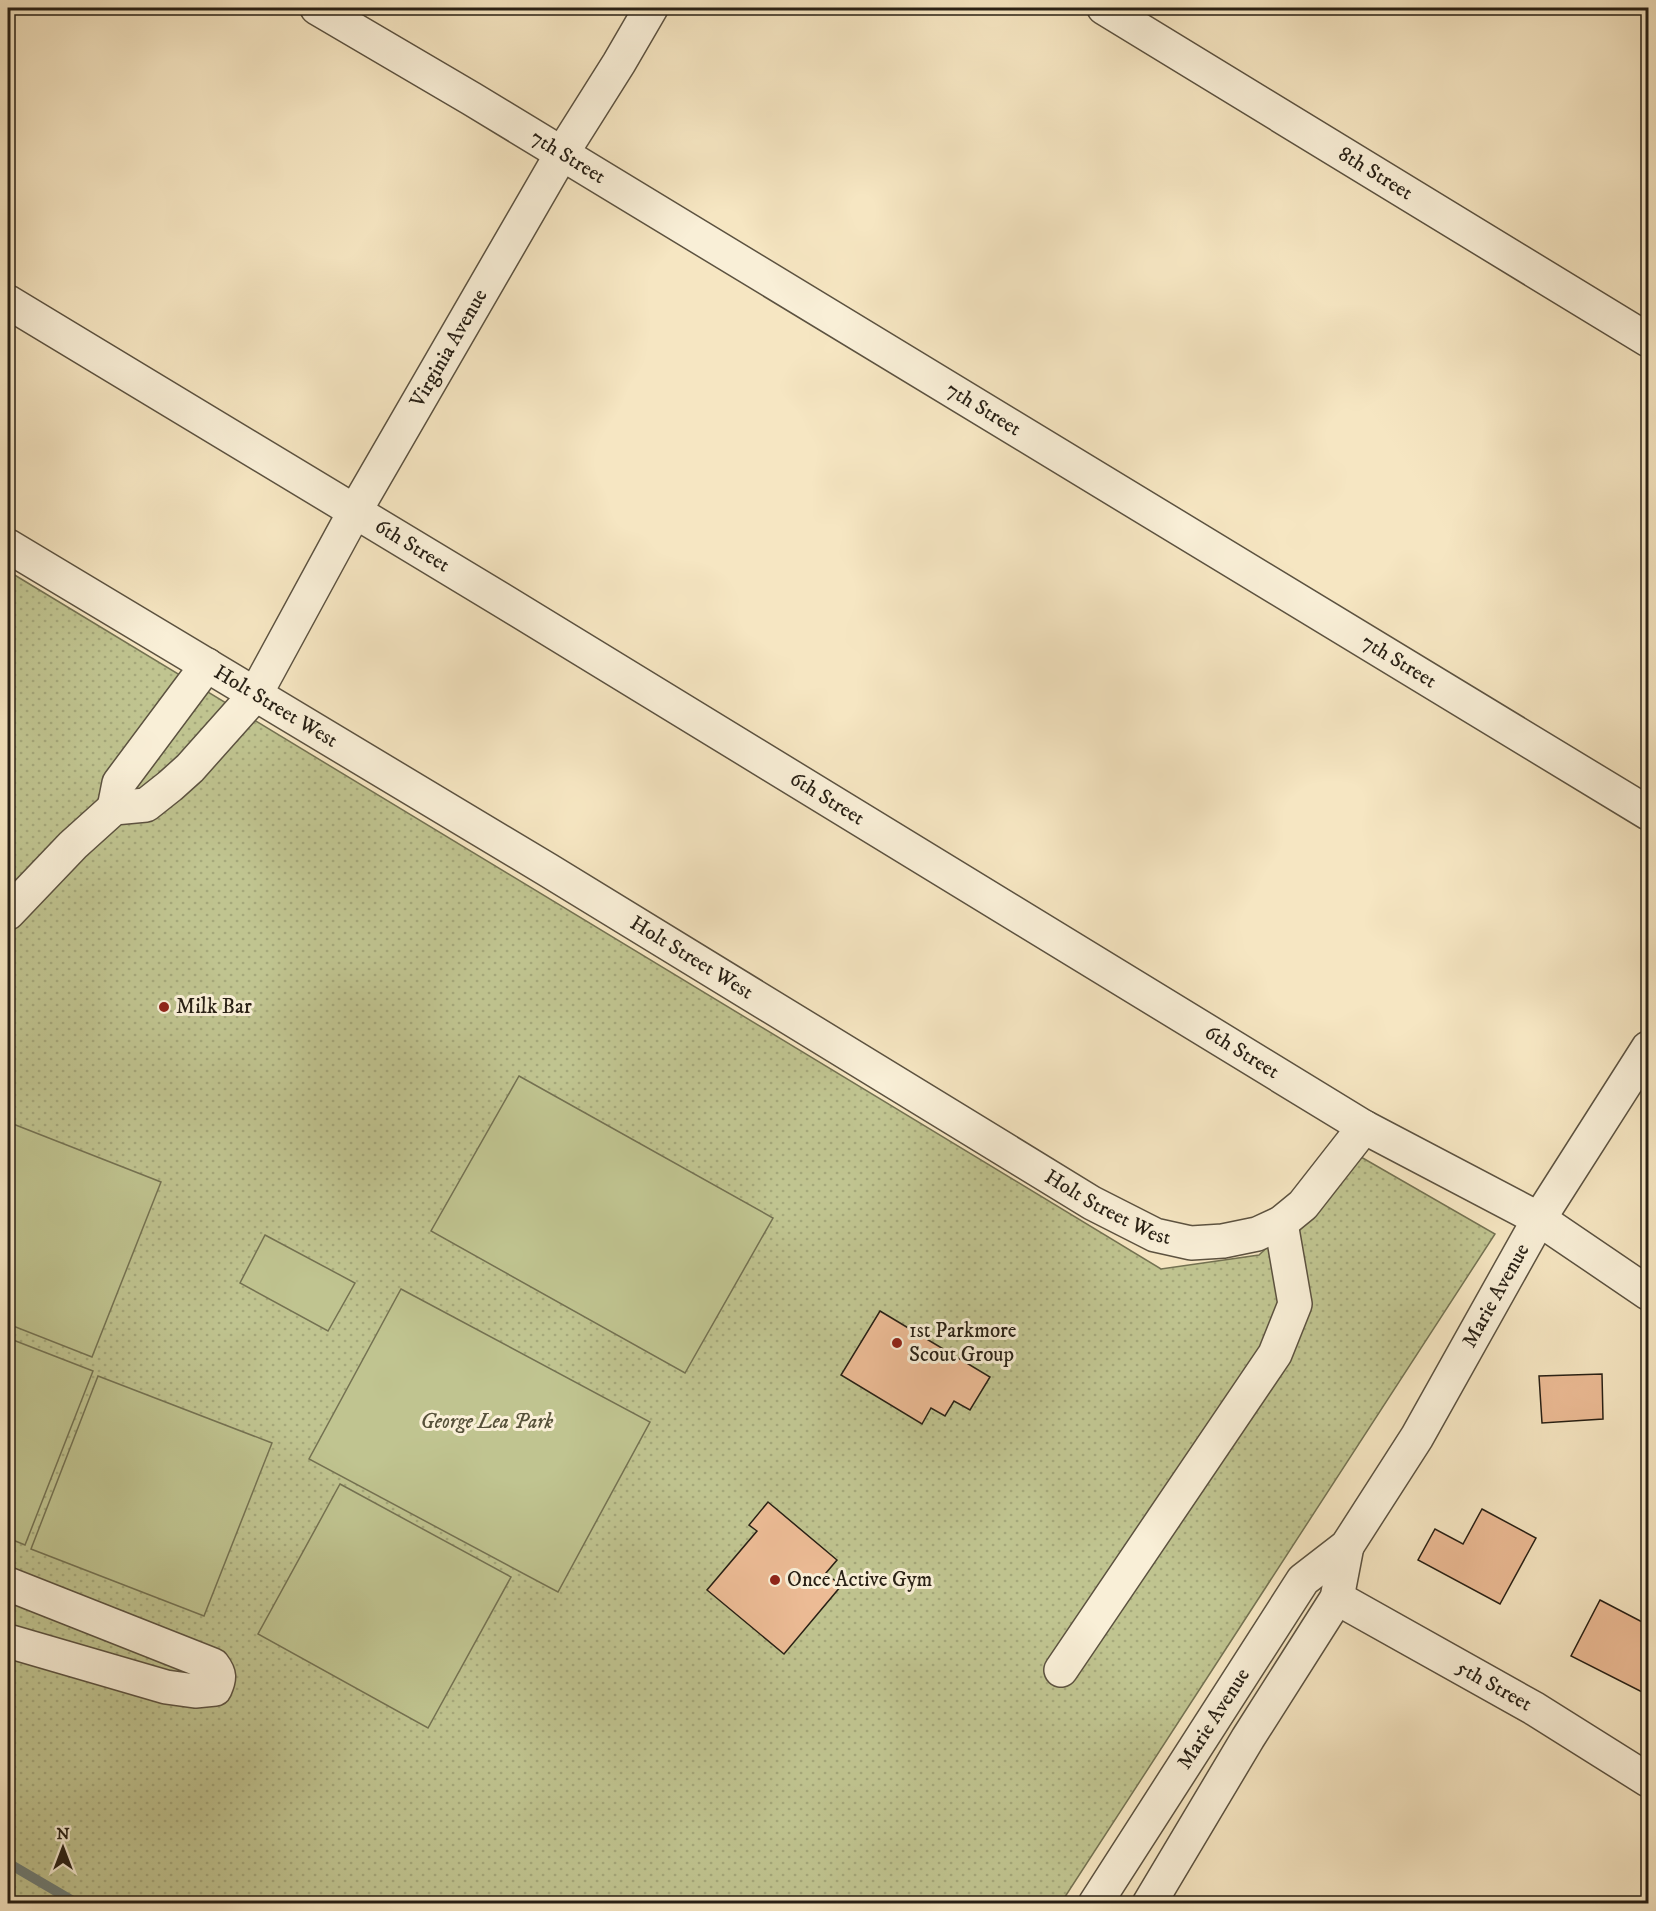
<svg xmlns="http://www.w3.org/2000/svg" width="1656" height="1911" font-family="'IM FELL DW Pica',serif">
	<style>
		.grass { fill: url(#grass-dots); stroke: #747252; stroke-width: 1.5 }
		.pitch { fill: #c0c490; stroke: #747252; stroke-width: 1.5 }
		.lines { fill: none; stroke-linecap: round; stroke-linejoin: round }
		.stream { stroke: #6f7f79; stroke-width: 10 }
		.building { fill: #ecbb95; stroke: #282015; stroke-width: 1.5 }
		.minor-casing { stroke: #5c5240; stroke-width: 36 }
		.minor { stroke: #f9efd7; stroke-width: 33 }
		.poi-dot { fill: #8f2418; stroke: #f9efd7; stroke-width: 2 }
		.labels { text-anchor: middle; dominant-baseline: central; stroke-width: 6; stroke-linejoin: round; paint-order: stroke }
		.street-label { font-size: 21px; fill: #282015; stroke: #f9efd7 }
		.poi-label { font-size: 21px; fill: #282015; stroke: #f9efd7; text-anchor: start }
		.park-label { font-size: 21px; font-style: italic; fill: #56513a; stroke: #f9efd7 }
	</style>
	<defs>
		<pattern id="grass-dots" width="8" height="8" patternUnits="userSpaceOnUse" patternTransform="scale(1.5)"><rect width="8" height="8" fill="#c0c490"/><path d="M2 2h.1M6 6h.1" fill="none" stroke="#a5a87b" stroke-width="1.8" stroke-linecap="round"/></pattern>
	</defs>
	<rect width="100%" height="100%" fill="#f6e6c2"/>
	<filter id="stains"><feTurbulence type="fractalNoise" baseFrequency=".00333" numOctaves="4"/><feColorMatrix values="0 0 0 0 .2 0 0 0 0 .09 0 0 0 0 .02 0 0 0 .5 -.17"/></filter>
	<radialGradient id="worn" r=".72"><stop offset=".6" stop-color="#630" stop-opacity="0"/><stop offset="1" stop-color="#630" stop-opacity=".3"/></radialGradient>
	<path class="grass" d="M8 571 1161 1269 1259 1255 1361 1157 1495 1234 1061 1903H8Z"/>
	<path class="pitch" d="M519 1076 773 1218 685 1373 431 1231Z
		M8 1122 161 1182 92 1357 8 1324Z
		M265 1235 355 1283 328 1331 240 1283Z
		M401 1289 650 1422 558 1592 309 1459Z
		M8 1338 93 1371 25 1545 8 1538Z
		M98 1376 272 1443 204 1616 31 1549Z
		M340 1484 511 1577 428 1728 258 1634Z"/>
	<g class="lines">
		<path class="stream" d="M8 1863 78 1904"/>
	</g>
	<path class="building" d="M880 1311 990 1377 970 1410 954 1401 945 1416 931 1408 922 1424 841 1375Z
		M1602 1374 1603 1419 1542 1423 1539 1376Z
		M768 1502 837 1560 826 1573 841 1586 784 1654 707 1590 757 1531 749 1525Z
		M1482 1509 1536 1538 1500 1604 1418 1560 1435 1529 1463 1544Z
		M1600 1600 1648 1625V1695L1571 1656Z"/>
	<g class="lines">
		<g class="minor-casing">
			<g id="minor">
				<path id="s1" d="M317 8 472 99 1648 813"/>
				<path id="s2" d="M1104 8 1648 340"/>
				<path id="s3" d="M8 302 500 599 1364 1127 1539 1219 1648 1293"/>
				<path id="s4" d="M8 546 548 870 1092 1203 1155 1235 1191 1243 1223 1241 1257 1234 1281 1223 1303 1205 1364 1127"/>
				<path d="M114 808 119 783 207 665"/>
				<path id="s5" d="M8 913 73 845 114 808 146 805 170 786 190 768 255 695 355 511 561 155 619 63 651 8"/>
				<path d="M8 1584 213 1665C220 1674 220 1678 215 1689L195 1691 166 1687 8 1641"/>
				<path id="s6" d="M1337 1598 1535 1709 1648 1780"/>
				<path d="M1061 1670 1275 1354 1295 1304 1281 1223"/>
				<path id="s7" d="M1095 1904 1303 1580 1347 1546 1417 1437 1539 1219 1648 1048"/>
				<path d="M1149 1904 1248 1738 1337 1598 1347 1546"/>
			</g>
		</g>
		<use href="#minor" class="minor"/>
	</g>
	<g class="poi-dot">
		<circle cx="164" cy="1007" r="6"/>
		<circle cx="897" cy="1343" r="6"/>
		<circle cx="775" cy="1580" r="6"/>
	</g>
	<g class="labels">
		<g class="street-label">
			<text stroke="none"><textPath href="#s1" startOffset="292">7th Street</textPath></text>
			<text stroke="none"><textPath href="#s2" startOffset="318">8th Street</textPath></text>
			<text stroke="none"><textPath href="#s5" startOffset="734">Virginia Avenue</textPath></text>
			<text stroke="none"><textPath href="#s1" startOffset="778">7th Street</textPath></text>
			<text stroke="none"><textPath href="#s3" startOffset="472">6th Street</textPath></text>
			<text stroke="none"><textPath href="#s1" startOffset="1264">7th Street</textPath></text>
			<text stroke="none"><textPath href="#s4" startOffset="312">Holt Street West</textPath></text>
			<text stroke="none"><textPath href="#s3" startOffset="958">6th Street</textPath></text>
			<text stroke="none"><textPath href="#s4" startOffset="798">Holt Street West</textPath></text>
			<text stroke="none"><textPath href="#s3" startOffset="1444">6th Street</textPath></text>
			<text stroke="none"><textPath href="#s4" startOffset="1284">Holt Street West</textPath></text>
			<text stroke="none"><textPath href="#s7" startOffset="732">Marie Avenue</textPath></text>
			<text stroke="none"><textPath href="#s6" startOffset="180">5th Street</textPath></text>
			<text stroke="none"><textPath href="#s7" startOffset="220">Marie Avenue</textPath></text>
		</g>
		<g class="poi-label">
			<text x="176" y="1007">Milk Bar</text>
			<text x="909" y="1331">1st Parkmore<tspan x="909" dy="24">Scout Group</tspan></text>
			<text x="787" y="1580">Once Active Gym</text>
		</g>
		<g class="park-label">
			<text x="487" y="1422">George Lea Park</text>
		</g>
	</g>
	<rect width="1656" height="1911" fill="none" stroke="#f6e6c2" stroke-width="30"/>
	<rect x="9" y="9" width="1638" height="1893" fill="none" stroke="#282015" stroke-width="3"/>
	<rect x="15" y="15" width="1626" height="1881" fill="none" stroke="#282015" stroke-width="1.5"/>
	<g transform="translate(63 1848)" stroke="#f9efd7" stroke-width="4.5" paint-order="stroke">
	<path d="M0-4.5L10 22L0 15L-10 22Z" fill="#282015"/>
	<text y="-9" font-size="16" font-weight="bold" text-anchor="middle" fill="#282015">N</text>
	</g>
	<rect width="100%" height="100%" filter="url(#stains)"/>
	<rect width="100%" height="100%" fill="url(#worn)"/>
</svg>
